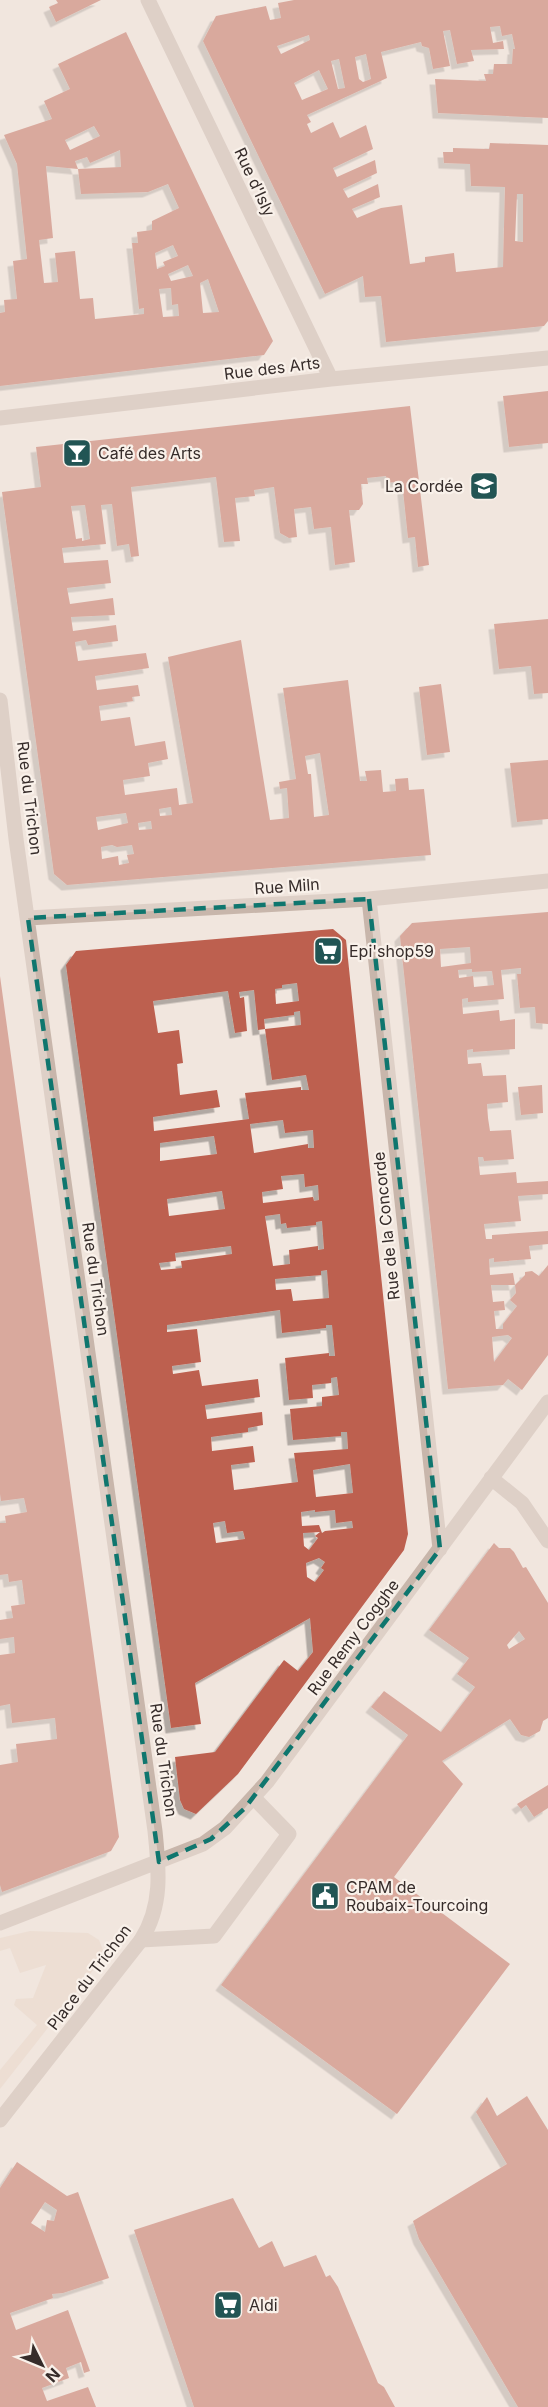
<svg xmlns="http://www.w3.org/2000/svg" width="548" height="2407" font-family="Inter,sans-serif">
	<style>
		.plaza { fill: #e8d6c6 }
		.building { fill: #bd6050; fill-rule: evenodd; filter: url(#shadow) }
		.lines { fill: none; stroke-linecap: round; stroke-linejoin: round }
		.lane { stroke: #c8b6ab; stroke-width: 15 }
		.street { stroke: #c8b6ab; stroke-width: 15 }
		.marked { fill: none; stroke: #0f766e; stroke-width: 4.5; stroke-dasharray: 12 8; stroke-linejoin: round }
		.labels { text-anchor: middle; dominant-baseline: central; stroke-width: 4.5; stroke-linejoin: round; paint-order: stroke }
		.street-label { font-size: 16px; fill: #362c2a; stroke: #f9f1ea }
		.poi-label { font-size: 16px; fill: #362c2a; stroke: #f9f1ea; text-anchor: start }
	</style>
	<defs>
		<filter id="shadow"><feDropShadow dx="-5.5" dy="5.5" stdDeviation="0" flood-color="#0004"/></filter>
	</defs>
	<rect width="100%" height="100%" fill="#f1e6de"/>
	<path class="plaza" d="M30 1931 88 1933 99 1940 105 1955 0 2089V2070L37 2025 14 2005 16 1999 33 1998 46 1965 20 1973 10 1948 0 1951V1938Z"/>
	<path class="building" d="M56 0H101L56 22 49 7 58 3Z
		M294 0H548V118L438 113 435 79 486 81 484 74H493L494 64H512L513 49H515L512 34 502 36 500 26 490 27 493 43 503 41 504 49 471 50 474 61 457 64 450 30 443 31 450 66 433 69 429 48 422 46 421 42 381 52 387 78 307 115 311 122 307 124 311 133 333 122 340 138 366 125 373 149 333 168 337 177 375 160 377 173 343 189 348 198 378 184 380 197 352 209 357 218 381 208 402 205 410 264 425 262V257L454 253 456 272 503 267 505 187 471 186 470 164 444 163 443 152H453V148L489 149 490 143 548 145V321L544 326 386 342 381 296 365 297 363 276 325 294 203 41 216 16 266 6 270 20 281 18 278 3ZM309 35 310 40 281 54 277 46ZM366 54 371 79 363 82 359 79 355 57ZM339 59 345 88 338 89 331 61ZM319 70 328 89 302 100 294 83ZM517 194H523V242L515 241Z
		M126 32 273 341 264 355 0 386V313L5 312 4 300 17 299 13 261 27 259 17 164 4 135 52 119 44 101 70 89 58 64ZM94 126 100 136 70 150 65 140ZM120 150 121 167 78 169 81 194 148 192 168 184 179 208 152 221V230L137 232 138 243H132L139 309 144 308V314L95 319 93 298 80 299 75 251 55 253 58 282 44 283 39 240 53 238 46 166 78 169 75 161 87 157 90 163ZM173 245 178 256 163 262 165 266 157 269 155 253ZM188 265 193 276 171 281 168 274ZM208 279 219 312 203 313 200 283ZM171 288 172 305 178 304 179 316 163 317 159 289Z
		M548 391V443L509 447 503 396Z
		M410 406 429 565 418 567 415 537 408 538 402 481 387 483 386 476 367 478 368 484H361L363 504 359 510H349L355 562 335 565 331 527 314 529 311 507 294 509 297 537 289 538 280 533 274 487 254 490 255 496 235 498 240 541 224 542 216 477 131 487 139 556 131 557 129 544 117 546 112 504 101 505 106 544 62 548 64 563 108 560 111 583 67 588 70 604 113 598 115 615 71 617 73 631 116 625 118 641 88 645 86 640 75 642 78 661 146 653 149 668 95 676 97 690 138 685 140 696 132 697 133 701 99 706 101 721 130 717 135 746 165 741 168 759 148 763 150 776 123 780 125 795 177 788 179 805 193 803 168 657 241 640 270 820 289 818 287 788 280 789 279 782 296 779 283 688 348 680 360 781H367L365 771 381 770 383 792 396 791 395 779 408 778 409 790 424 789 431 855 67 885 54 874 2 492 41 487 36 447ZM85 505 90 539 82 541V538L76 539 71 506ZM320 753 329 815 314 817 311 774H308L305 756ZM171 807 172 815 160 816 159 809ZM126 813 128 823 98 830 96 817ZM151 821 152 829 139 830 138 823ZM112 845 117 847 132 845 134 854 127 855 129 863 119 865 118 856 102 859 101 847Z
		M548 619V693L534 694 531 666 499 669 494 624Z
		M441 684 450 752 427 755 419 687Z
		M548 760V819L517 822 510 763Z
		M548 912V1024L536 1023 535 1007 520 1008 517 974H521V968L501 970 504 999 468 1002V998L462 999 463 1014 499 1010 500 1021 515 1019V1049L473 1052V1049L467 1050 468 1064 481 1063 483 1076 506 1075 508 1102 487 1104 488 1118 490 1131 511 1130 514 1159 484 1161 483 1157H478L480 1175 516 1172 517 1183 548 1181V1194L518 1196 521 1221 484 1224 486 1239H492V1235L548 1231V1244L529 1246 531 1259 494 1262V1258L489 1259 490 1275 513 1273 515 1285H491L493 1302 504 1301 505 1310 494 1311 496 1329H503V1324L517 1306 510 1300 516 1293 515 1285 525 1275V1272L532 1271 539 1276 548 1265V1355L522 1390 508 1379 503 1385 448 1389 400 936 412 923ZM470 947 471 963 441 967 440 949ZM472 969V972L492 971 494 985 474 987 473 976 459 978 458 970ZM508 1335 512 1338 494 1362 492 1337Z
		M333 929 346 940 408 1534 404 1550 238 1774 196 1814 184 1809 180 1800 175 1757 215 1752 284 1660 298 1671 313 1652 310 1618 195 1683 201 1724 171 1728 66 965 76 951ZM297 983 299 1001 276 1004 275 989 282 988V985ZM254 990 258 1030 265 1029 264 1019 294 1015V1012L300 1011 301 1025 265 1029 272 1080 306 1075 309 1090H301V1087L245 1093 249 1119 154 1131 153 1117 220 1107 217 1090 180 1095 177 1064 183 1063 179 1030 158 1033 153 1001 228 991 235 1033 247 1031 244 997 240 998 239 992ZM283 1120 285 1133 313 1130 314 1148H308V1144L254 1153 250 1124ZM214 1136 217 1154 160 1161V1143ZM304 1174 305 1187 318 1185 319 1200 314 1201 313 1197 263 1203 262 1192 283 1189 281 1176ZM222 1191 225 1209 169 1216 167 1199ZM280 1214 281 1224 286 1223 287 1228 316 1225V1222L322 1221 324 1249 318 1250V1246L289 1250 290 1264 273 1266 265 1216ZM231 1246 232 1254 181 1261 182 1268 161 1270 159 1263 176 1261 175 1253ZM327 1270 329 1298 293 1301 291 1289 276 1290 275 1279 321 1275V1271ZM280 1310 282 1333 326 1328V1325H332L335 1356H329V1353L285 1358 289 1400 313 1398 312 1385 331 1383V1378L337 1377 339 1395 322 1397V1406L290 1409 293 1440 341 1436V1432H347L348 1449 294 1453 298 1482 234 1490 231 1465 255 1462 253 1446 212 1451 211 1437 248 1432V1428L263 1425 262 1412 207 1419 205 1405 260 1397 258 1379 202 1386 199 1370 173 1374 172 1366 201 1362 197 1329 167 1332V1325ZM350 1464 353 1493 316 1497 313 1470ZM315 1510V1512L335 1510 336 1523 352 1521 353 1528 325 1531 322 1533 319 1525 302 1526 301 1512ZM225 1521 227 1533 243 1531 245 1539 216 1543 213 1523ZM320 1532 315 1536 318 1538 309 1550 304 1546 303 1533ZM319 1558 325 1562 321 1568 324 1570 315 1582 307 1577 306 1563Z
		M0 976 119 1837 111 1851 2 1892 0 1885V1765L18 1762 16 1744 57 1739 55 1718 12 1723 10 1704 0 1706V1655L15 1653 14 1637 0 1639V1620L13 1618 11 1606 25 1604 22 1580 9 1582 8 1574 0 1575V1523H6L5 1516 27 1512 24 1498 1 1501 0 1494Z
		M542 1085 543 1113 521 1115 518 1087Z
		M494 1543 499 1548H510L514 1552 523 1568 526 1567 548 1603V1718L543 1721 540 1731 529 1737 521 1735 510 1719 442 1761 463 1784 394 1877 510 1964 397 2114 221 1985 408 1735 371 1707 384 1691 441 1732 475 1687 457 1674 469 1658 429 1630ZM519 1631 525 1639 509 1649 507 1645Z
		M548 1785V1808L534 1817 526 1805 521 1809 517 1804Z
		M527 2096 548 2130V2407H518L419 2239 413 2221 507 2164 476 2112 487 2097 497 2116Z
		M17 2162 67 2196 78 2192 109 2278 63 2293 52 2294 53 2298 10 2313 16 2330 68 2310 90 2371 84 2373 81 2362 66 2368 69 2378 42 2388 47 2401 88 2387 96 2407H0V2188ZM45 2202 57 2210 54 2221 47 2220 45 2232 31 2223Z
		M233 2198 259 2248 272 2241 284 2267 316 2255 326 2277 330 2275 338 2287 378 2383 384 2387 395 2407H194L134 2230Z"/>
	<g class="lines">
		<path class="lane" d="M141 1940 214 1936 289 1834 254 1798"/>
		<path class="street" d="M148 0 331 379
			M0 418 331 379 548 358
			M0 700 16 839 155 1831C159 1869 163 1906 141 1940L0 2120
			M369 899 440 1549
			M28 918 369 899 548 881
			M491 1478 522 1503 548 1541
			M0 1923 203 1844 225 1828 267 1782 548 1402"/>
	</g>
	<path d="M0 0H548V2407H0ZM369 899 440 1549 245 1808 211 1839 159 1862 28 918Z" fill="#f1e6de" fill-opacity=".55" fill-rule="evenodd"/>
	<path class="marked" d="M369 899 440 1549 245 1808 211 1839 159 1862 28 918Z"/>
	<defs>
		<g id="bar-square" transform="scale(1.5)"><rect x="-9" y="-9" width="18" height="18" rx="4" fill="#225554" stroke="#f9f1ea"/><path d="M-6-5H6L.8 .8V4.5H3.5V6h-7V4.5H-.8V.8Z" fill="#fff"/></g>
		<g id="school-square" transform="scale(1.5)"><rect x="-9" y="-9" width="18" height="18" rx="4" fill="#225554" stroke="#f9f1ea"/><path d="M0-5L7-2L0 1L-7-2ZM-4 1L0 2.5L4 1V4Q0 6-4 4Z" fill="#fff"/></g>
		<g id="supermarket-square" transform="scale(1.5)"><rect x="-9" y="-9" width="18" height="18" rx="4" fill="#225554" stroke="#f9f1ea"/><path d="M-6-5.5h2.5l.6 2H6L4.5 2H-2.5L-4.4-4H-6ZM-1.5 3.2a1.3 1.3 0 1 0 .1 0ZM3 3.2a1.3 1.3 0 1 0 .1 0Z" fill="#fff"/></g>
		<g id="civic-square" transform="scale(1.5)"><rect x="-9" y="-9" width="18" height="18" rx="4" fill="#225554" stroke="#f9f1ea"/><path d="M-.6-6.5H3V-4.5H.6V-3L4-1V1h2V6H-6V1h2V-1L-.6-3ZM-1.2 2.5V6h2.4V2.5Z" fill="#fff"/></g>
	</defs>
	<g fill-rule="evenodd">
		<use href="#bar-square" x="77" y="453"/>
		<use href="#school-square" x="484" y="486"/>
		<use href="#supermarket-square" x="328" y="951"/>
		<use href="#civic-square" x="325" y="1896"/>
		<use href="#supermarket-square" x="228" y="2305"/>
	</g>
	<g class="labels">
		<g class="street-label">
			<text transform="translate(255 182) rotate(65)">Rue d'Isly</text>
			<text transform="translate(272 368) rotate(-7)">Rue des Arts</text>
			<text transform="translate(30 798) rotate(83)">Rue du Trichon</text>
			<text transform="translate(287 886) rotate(-4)">Rue Miln</text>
			<text transform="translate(386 1226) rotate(-96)">Rue de la Concorde</text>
			<text transform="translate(96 1279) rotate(82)">Rue du Trichon</text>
			<text transform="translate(353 1637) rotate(-53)">Rue Remy Cogghe</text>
			<text transform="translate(164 1760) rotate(82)">Rue du Trichon</text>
			<text transform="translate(89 1977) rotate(-53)">Place du Trichon</text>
		</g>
		<g class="poi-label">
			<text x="98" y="453">Café des Arts</text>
			<text x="463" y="486" text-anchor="end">La Cordée</text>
			<text x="349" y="951">Epi'shop59</text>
			<text x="346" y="1887">CPAM de<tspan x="346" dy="18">Roubaix-Tourcoing</tspan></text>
			<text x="249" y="2305">Aldi</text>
		</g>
	</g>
	<g transform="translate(42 2365) rotate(133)" stroke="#f9f1ea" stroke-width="4.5" paint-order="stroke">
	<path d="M0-4.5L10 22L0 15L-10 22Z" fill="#362c2a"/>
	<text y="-9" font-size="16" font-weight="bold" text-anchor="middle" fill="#362c2a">N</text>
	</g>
</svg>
